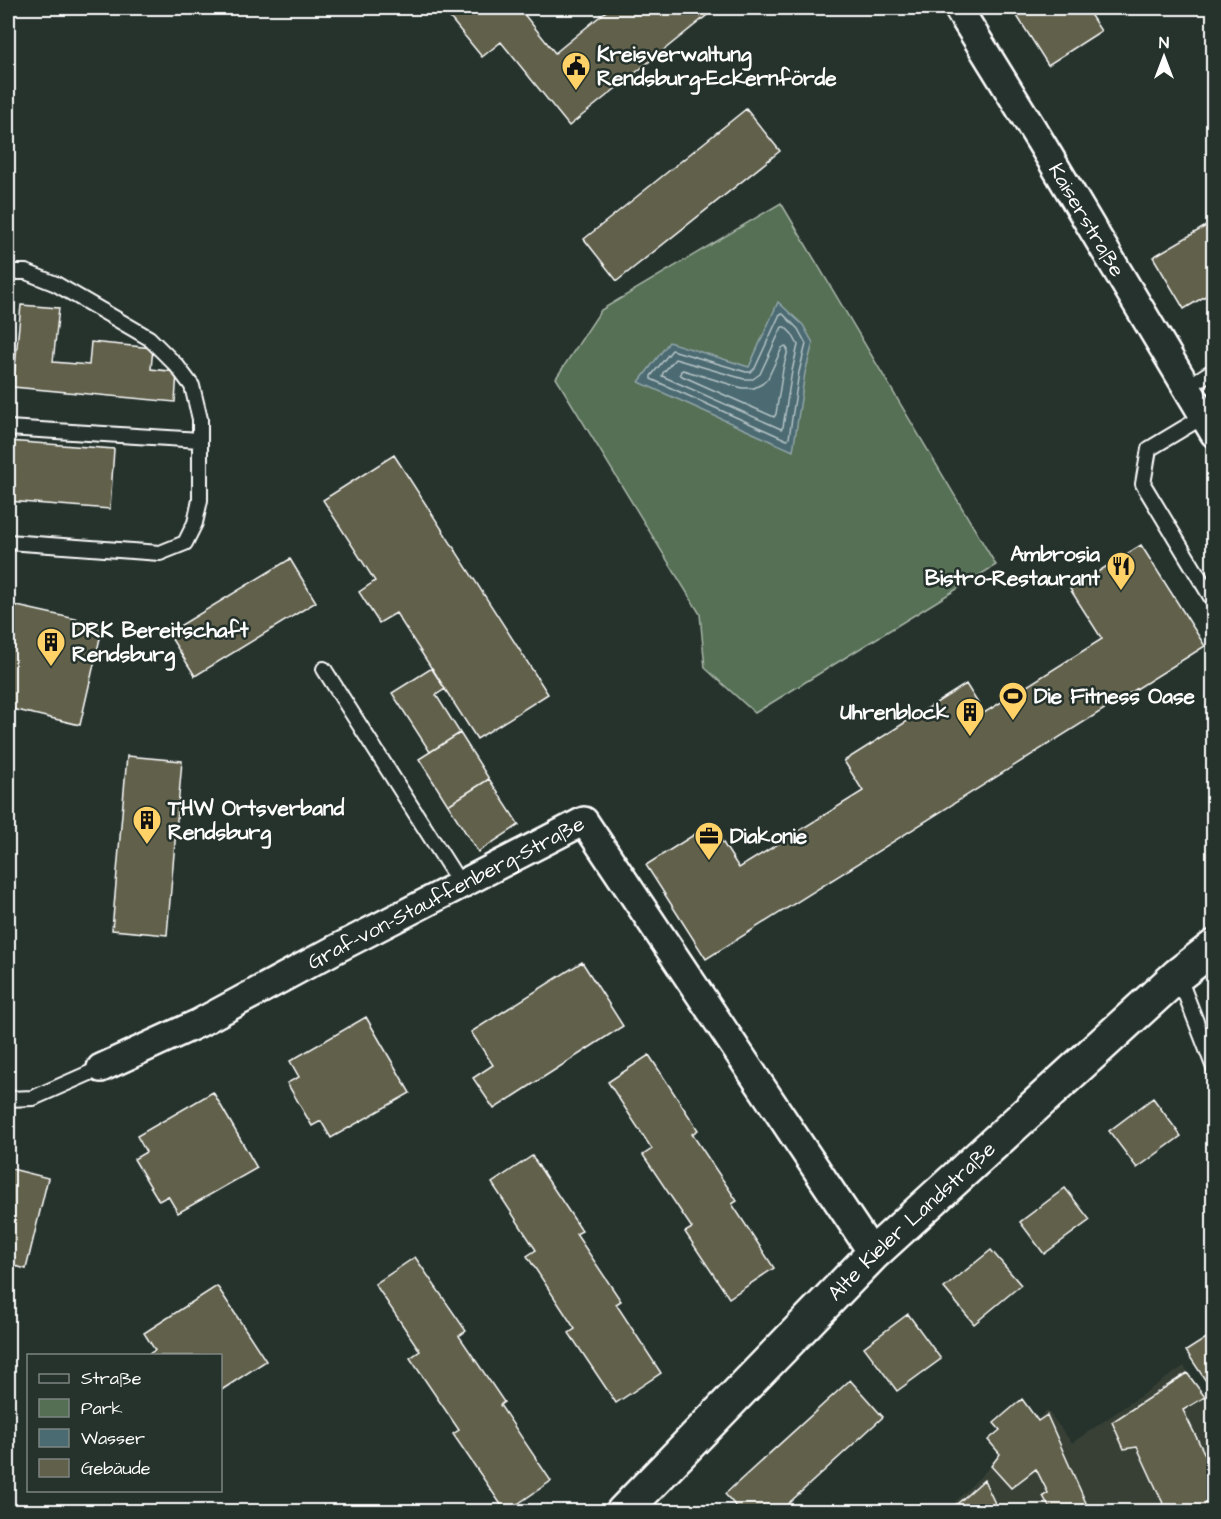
<svg xmlns="http://www.w3.org/2000/svg" width="1221" height="1519" font-family="'Architects Daughter',sans-serif">
	<style>
		.built { fill: #384036 }
		.green { fill: #556f55; stroke: #aab7aa; stroke-width: 1.5 }
		.water { fill: #4b6b72; stroke: #93a6aa; stroke-width: 1.5 }
		.lines { fill: none; stroke-linecap: round; stroke-linejoin: round }
		.shore { stroke: #b7c4c7; stroke-width: 1.5 }
		.building { fill: #61604b; stroke: #fff; stroke-width: 1.5 }
		.lane-casing { stroke: #fff; stroke-width: 18 }
		.street-casing { stroke: #fff; stroke-width: 32 }
		.secondary-casing { stroke: #fff; stroke-width: 38 }
		.lane { stroke: #26332d; stroke-width: 14 }
		.street { stroke: #26332d; stroke-width: 27 }
		.secondary { stroke: #26332d; stroke-width: 33 }
		.labels { text-anchor: middle; dominant-baseline: central; stroke-width: 5; stroke-linejoin: round; paint-order: stroke }
		.poi-label { font-size: 21px; font-weight: bold; fill: #fff; stroke: #26332d; text-anchor: start }
		.street-label { font-size: 21px; fill: #fff; stroke: #26332d }
	</style>
	<rect width="100%" height="100%" fill="#26332d"/>
	<filter id="ink" filterUnits="userSpaceOnUse"><feTurbulence type="fractalNoise" baseFrequency=".0167" numOctaves="2"/><feDisplacementMap in="SourceGraphic" scale="12" xChannelSelector="R" yChannelSelector="G"/><feConvolveMatrix kernelMatrix="1 2 1 2 8 2 1 2 1" color-interpolation-filters="sRGB"/></filter>
	<g filter="url(#ink)">
		<path class="built" d="M1184 1366 1213 1407V1511L945 1512 1047 1410 1072 1443Z"/>
		<path class="green" d="M781 203 996 565 755 713 705 668 700 614 556 378 601 310Z"/>
		<path class="water" d="M778 302 803 325 813 343 805 373 793 451 639 382 669 342 749 367Z"/>
		<g class="lines">
			<path class="shore" d="M780 314H783L798 329 806 344 799 372 789 438 787 440 651 379V376L672 350 746 372H751L755 368Z
				M782 327H785L792 334 798 345 792 371 783 427 781 429 662 376 663 373 675 359 744 379H753L760 374Z
				M785 346 788 350 783 369 776 414 774 417 682 376 680 374 681 371 683 370 742 388H754L762 384 768 378 782 348Z"/>
		</g>
		<path class="building" d="M442 8H519L555 53 610 8H716L569 126 501 42 482 57Z
			M1012 8H1086L1101 31 1048 65Z
			M746 109 780 151 617 281 584 239Z
			M1211 223 1214 227V291L1184 309 1153 257Z
			M21 305 59 308 53 362 89 365 91 342 153 348 151 369 177 372 175 402 13 387Z
			M8 441 114 449 110 509 8 501Z
			M394 455 548 694 477 739 396 613 379 623 359 592 375 581 323 500Z
			M1141 545 1205 646 706 959 646 865 711 824 739 868 863 791 844 761 966 684 984 713 1102 639 1070 589Z
			M290 559 316 602 195 676 168 633Z
			M8 604 103 625 80 725 8 708Z
			M432 668 445 689 436 695 460 733 430 752 392 693Z
			M460 733 489 779 448 805 419 759Z
			M127 756 182 761 167 935 112 930Z
			M489 779 519 825 478 852 448 805Z
			M582 962 623 1026 494 1109 473 1078 493 1065 471 1032Z
			M366 1017 410 1093 331 1138 321 1121 312 1126 287 1083 299 1077 290 1061Z
			M649 1055 698 1130 692 1134 737 1201 732 1204 774 1268 729 1298 685 1232 692 1228 643 1155 652 1149 608 1082Z
			M213 1092 257 1168 178 1213 168 1196 159 1201 134 1159 146 1152 137 1136Z
			M1153 1098 1181 1136 1137 1168 1109 1131Z
			M532 1156 582 1231 576 1234 621 1301 616 1304 661 1373 616 1403 569 1333 575 1329 527 1256 536 1250 492 1183Z
			M8 1168 48 1178 26 1269 8 1264Z
			M1065 1188 1090 1220 1044 1254 1020 1222Z
			M991 1250 1021 1285 974 1324 944 1288Z
			M415 1257 466 1331 459 1336 504 1402 500 1405 551 1481 506 1512 453 1434 459 1430 410 1358 420 1351 375 1284Z
			M217 1286 266 1361 220 1391V1356H146L155 1350 144 1333Z
			M908 1314 941 1359 897 1391 864 1347Z
			M1214 1333V1393L1186 1351Z
			M1187 1373 1205 1397 1183 1410 1214 1473V1512H1167L1137 1447 1124 1449 1112 1422Z
			M850 1380 883 1417 779 1512H741L725 1494Z
			M1022 1399 1038 1421 1047 1415 1090 1512H1052L1043 1496 1048 1493 1036 1469 1011 1488 991 1466 1000 1454 988 1440 1000 1430 994 1423Z
			M984 1480 999 1512H948Z"/>
		<g class="lines">
			<g class="lane-casing">
				<path id="lane" d="M8 272H26L56 284 149 338 177 366 192 386 200 419V500L195 523 185 543 160 553 8 542
					M1187 387 1214 370
					M1204 416 1149 449 1143 484 1214 602
					M8 428 200 440
					M324 669 461 885
					M1178 975 1214 1068
					M8 1099 33 1098 101 1068"/>
			</g>
			<g class="street-casing">
				<g id="street">
					<path id="s1" d="M958 8 1040 141 1214 433"/>
					<path id="s2" d="M101 1068 199 1023 334 950 584 821 873 1254"/>
				</g>
			</g>
			<g class="secondary-casing">
				<g id="secondary">
					<path id="s3" d="M623 1512 873 1254 1178 975 1214 947"/>
				</g>
			</g>
			<use href="#lane" class="lane"/>
			<use href="#street" class="street"/>
			<use href="#secondary" class="secondary"/>
		</g>
	</g>
	<defs>
		<g id="civic-pin" transform="scale(1.5)"><path d="M0 17L-7.5 6A9.5 9.5 0 1 1 7.5 6Z" fill="#ffd166" stroke="#26332d"/><path d="M-.6-6.5H3V-4.5H.6V-3L4-1V1h2V6H-6V1h2V-1L-.6-3ZM-1.2 2.5V6h2.4V2.5Z" fill="#111"/></g>
		<g id="restaurant-pin" transform="scale(1.5)"><path d="M0 17L-7.5 6A9.5 9.5 0 1 1 7.5 6Z" fill="#ffd166" stroke="#26332d"/><path d="M-5-6h1v4h1v-4h1v4h1v-4h1v5L-1.5 .5V6h-2V.5L-5-1ZM5-6V6H3V1.5H1.5Q1.5-4 5-6Z" fill="#111"/></g>
		<g id="building-pin" transform="scale(1.5)"><path d="M0 17L-7.5 6A9.5 9.5 0 1 1 7.5 6Z" fill="#ffd166" stroke="#26332d"/><path d="M-4-6H4V6H1V3H-1V6H-4ZM-2.5-4.3h1.7v1.8h-1.7ZM.8-4.3h1.7v1.8H.8ZM-2.5-1h1.7V.8h-1.7ZM.8-1h1.7V.8H.8Z" fill="#111"/></g>
		<g id="stadium-pin" transform="scale(1.5)"><path d="M0 17L-7.5 6A9.5 9.5 0 1 1 7.5 6Z" fill="#ffd166" stroke="#26332d"/><path d="M0-5a6.5 5 0 1 0 0 10a6.5 5 0 1 0 0-10ZM-3.5-1.8h7v3.6h-7Z" fill="#111"/></g>
		<g id="office-pin" transform="scale(1.5)"><path d="M0 17L-7.5 6A9.5 9.5 0 1 1 7.5 6Z" fill="#ffd166" stroke="#26332d"/><path d="M-6-3h4V-5.5h4V-3h4V5H-6ZM-1-4.5V-3h2v-1.5ZM-6 0V1H6V0Z" fill="#111"/></g>
	</defs>
	<g fill-rule="evenodd">
		<use href="#civic-pin" x="576" y="66"/>
		<use href="#restaurant-pin" x="1121" y="566"/>
		<use href="#building-pin" x="51" y="642"/>
		<use href="#stadium-pin" x="1013" y="696"/>
		<use href="#building-pin" x="970" y="712"/>
		<use href="#building-pin" x="147" y="820"/>
		<use href="#office-pin" x="709" y="836"/>
	</g>
	<g class="labels">
		<g class="poi-label">
			<text x="597" y="54">Kreisverwaltung<tspan x="597" dy="24">Rendsburg-Eckernförde</tspan></text>
			<text x="1100" y="554" text-anchor="end">Ambrosia<tspan x="1100" dy="24">Bistro-Restaurant</tspan></text>
			<text x="72" y="630">DRK Bereitschaft<tspan x="72" dy="24">Rendsburg</tspan></text>
			<text x="1034" y="696">Die Fitness Oase</text>
			<text x="949" y="712" text-anchor="end">Uhrenblock</text>
			<text x="168" y="808">THW Ortsverband<tspan x="168" dy="24">Rendsburg</tspan></text>
			<text x="730" y="836">Diakonie</text>
		</g>
		<g class="street-label">
			<text stroke="none"><textPath href="#s1" startOffset="248">Kaiserstraße</textPath></text>
			<text stroke="none"><textPath href="#s2" startOffset="387">Graf-von-Stauffenberg-Straße</textPath></text>
			<text stroke="none"><textPath href="#s3" startOffset="410">Alte Kieler Landstraße</textPath></text>
		</g>
	</g>
	<rect width="1221" height="1519" fill="none" stroke="#26332d" stroke-width="30"/>
	<rect x="15" y="15" width="1191" height="1489" fill="none" stroke="#fff" stroke-width="2" filter="url(#ink)"/>
	<rect x="27" y="1354" width="195" height="138" fill="#26332d" stroke="#7d8581" stroke-width="1.5"/>
	<rect x="39" y="1374" width="30" height="9" fill="#26332d" stroke="#7d8581" stroke-width="1.5"/>
	<text x="81" y="1384" font-size="18" fill="#ffffff">Straße</text>
	<rect x="39" y="1399" width="30" height="18" fill="#556f55" stroke="#7d8581" stroke-width="1.5"/>
	<text x="81" y="1414" font-size="18" fill="#ffffff">Park</text>
	<rect x="39" y="1429" width="30" height="18" fill="#4b6b72" stroke="#7d8581" stroke-width="1.5"/>
	<text x="81" y="1444" font-size="18" fill="#ffffff">Wasser</text>
	<rect x="39" y="1459" width="30" height="18" fill="#61604b" stroke="#7d8581" stroke-width="1.5"/>
	<text x="81" y="1474" font-size="18" fill="#ffffff">Gebäude</text>
	<g transform="translate(1164 57)" stroke="#26332d" stroke-width="4.5" paint-order="stroke">
	<path d="M0-4.5L10 22L0 15L-10 22Z" fill="#ffffff"/>
	<text y="-9" font-size="16" font-weight="bold" text-anchor="middle" fill="#ffffff">N</text>
	</g>
</svg>
